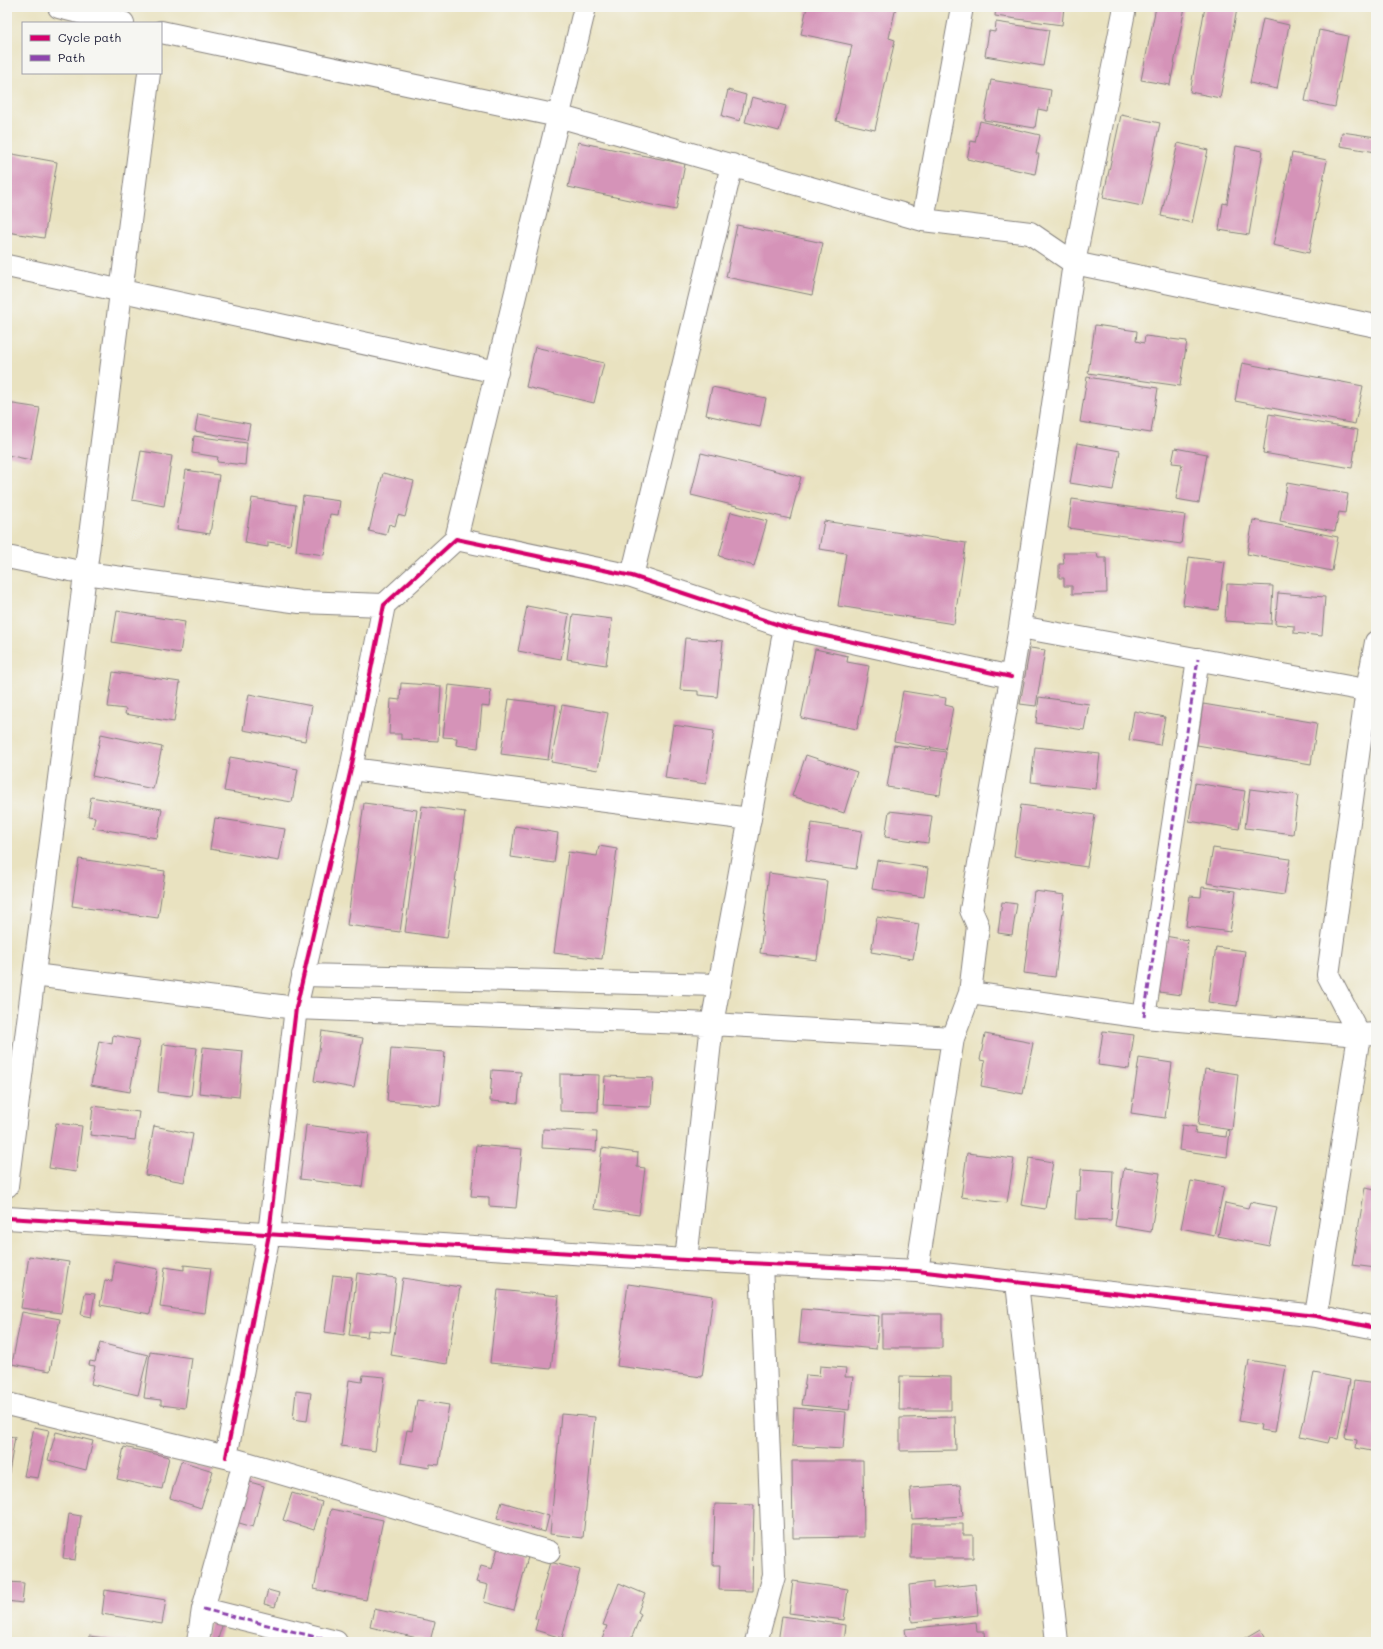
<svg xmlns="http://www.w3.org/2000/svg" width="1383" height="1649" font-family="Mali,sans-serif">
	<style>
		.building { fill: #d593b8 }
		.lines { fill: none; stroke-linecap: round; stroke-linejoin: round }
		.minor-casing { stroke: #86827e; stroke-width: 24 }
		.minor { stroke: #fff; stroke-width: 22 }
		.quiet { stroke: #8e44ad; stroke-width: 3; stroke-dasharray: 6 3; stroke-linecap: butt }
		.cycleway-casing { stroke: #f6f6f2; stroke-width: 6 }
		.cycleway { stroke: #d6006c; stroke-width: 4 }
	</style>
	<rect width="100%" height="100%" fill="#f6f6f2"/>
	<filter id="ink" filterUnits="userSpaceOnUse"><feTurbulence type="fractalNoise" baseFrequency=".025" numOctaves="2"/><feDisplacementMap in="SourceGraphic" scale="8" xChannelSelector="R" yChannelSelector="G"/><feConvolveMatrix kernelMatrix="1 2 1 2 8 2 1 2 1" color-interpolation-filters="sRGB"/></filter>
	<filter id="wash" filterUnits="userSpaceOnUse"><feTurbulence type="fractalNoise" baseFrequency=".012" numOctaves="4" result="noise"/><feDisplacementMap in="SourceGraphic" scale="16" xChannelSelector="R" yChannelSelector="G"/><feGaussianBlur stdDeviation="0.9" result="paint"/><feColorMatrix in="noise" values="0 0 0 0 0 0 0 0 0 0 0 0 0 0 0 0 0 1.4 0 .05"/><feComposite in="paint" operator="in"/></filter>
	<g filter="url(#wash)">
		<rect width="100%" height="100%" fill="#e9e2c0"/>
		<g id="blocks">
			<path class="building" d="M807 7H896L889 38 895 40 875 130 836 121 852 45 801 34Z
				M996 7H1064L1062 25 995 16Z
				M1156 7H1185L1170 85 1141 80Z
				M1205 7H1227L1237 9 1220 98 1190 92Z
				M1263 19 1289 25 1277 89 1250 83Z
				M996 22 1049 30 1043 66 985 56 989 31 995 32Z
				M1319 30 1348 36 1335 107 1305 101Z
				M991 80 1051 90 1048 111 1038 109 1035 128 984 120Z
				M728 90 746 95 740 121 722 116Z
				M752 97 786 106 779 131 745 122Z
				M1121 115 1160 123 1142 206 1103 198Z
				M980 121 1040 135 1036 154H1039L1035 174 967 159 971 141 975 142Z
				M1342 132 1376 137V152L1340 146Z
				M578 142 685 164 676 210 568 187Z
				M1178 143 1208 150 1192 223 1161 216Z
				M1236 146 1263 151 1249 235 1219 230 1223 203 1227 204Z
				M7 153 57 162 44 238 7 232Z
				M1292 153 1327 160 1309 253 1273 245Z
				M737 225 823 243 812 295 726 277Z
				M1095 325 1137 331 1136 341 1144 343 1145 336 1187 341 1180 386 1088 373Z
				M535 347 604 363 594 403 526 387Z
				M1242 363 1363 386 1355 424 1235 401Z
				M1087 377 1158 388 1151 433 1080 422Z
				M712 387 766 398 760 427 706 415Z
				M7 403 40 408 31 460 7 455Z
				M198 414 250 424 247 440 195 431Z
				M1269 414 1358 430 1352 468 1263 453Z
				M194 436 247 443 245 465 217 462 218 457 192 453Z
				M1077 443 1120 451 1113 490 1070 483Z
				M1175 448 1207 454 1199 503 1176 499 1182 464 1172 463Z
				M141 451 172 456 164 506 132 500Z
				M701 453 801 477 790 519 691 495Z
				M186 470 219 475 210 534 177 529Z
				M383 473 414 481 405 517 398 515 395 526 389 524 386 535 369 531Z
				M1287 483 1348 494 1345 513 1339 512 1335 531 1280 521Z
				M303 496 340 501 338 515 330 514 324 555 296 551Z
				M252 498 296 505 290 545 268 542V547L245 543Z
				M1072 499 1185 515 1181 544 1068 528Z
				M731 512 767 521 754 566 719 556Z
				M1253 520 1338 537 1332 571 1247 554Z
				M824 521 966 543 954 624 838 606 846 553 819 549Z
				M1063 553H1097L1098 558H1106L1107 593 1072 594V586H1064V578H1059V564H1064Z
				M1189 557 1225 562 1218 610 1183 605Z
				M1227 584 1273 586 1271 624 1225 621Z
				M1278 593 1325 597 1322 636 1294 633V626L1275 624Z
				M527 606 569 614 561 659 518 651Z
				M117 611 185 622 180 653 112 642Z
				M573 614 612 619 606 665 567 659Z
				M685 638 723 641 717 697 698 695V691L680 690Z
				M1030 648 1045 650 1036 706 1020 704Z
				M815 649 848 656 847 662 869 666 857 729 801 718Z
				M113 672 180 682 174 722 125 714 126 709 108 707Z
				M401 683 441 686 438 741 401 739V734H389L391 699 400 700Z
				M449 685 491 690 489 707 482 706 478 748 456 745 457 738 443 737Z
				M903 691 946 698 945 705 953 707 945 750 894 741Z
				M249 694 312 706 305 741 243 730Z
				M1039 697 1089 704 1084 730 1036 723Z
				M509 699 556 705 548 760 501 754Z
				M1203 704 1317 723 1311 764 1197 745Z
				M562 705 608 713 598 770 551 762Z
				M1134 711 1165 717 1160 745 1129 740Z
				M673 725 714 731 706 784 665 778Z
				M101 734 162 747 153 789 92 776Z
				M894 745 946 752 940 795 887 787Z
				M1035 747 1100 754 1096 789 1031 782Z
				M806 755 857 772 844 813 792 796Z
				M230 757 298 769 292 802 224 791Z
				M1195 783 1245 791 1239 829 1189 821Z
				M1250 789 1298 795 1293 834 1245 828Z
				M91 797 162 809 157 838 93 828 95 817 88 816Z
				M364 803 417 810 400 932 347 925Z
				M1021 805 1095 815 1087 867 1014 856Z
				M422 806 465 812 447 938 405 932Z
				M889 811 932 816 928 843 885 837Z
				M215 818 285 829 279 861 210 849Z
				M812 823 862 831 856 869 806 861Z
				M515 826 558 833 554 863 511 857Z
				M599 846 617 849 602 959 554 953 568 852 597 856Z
				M1213 848 1290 859 1284 895 1207 883Z
				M79 859 165 871 158 918 72 906Z
				M877 860 928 868 924 897 872 889Z
				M769 873 827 881 817 960 760 953Z
				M1202 887 1236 891 1230 932 1186 926 1190 896 1201 897Z
				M1034 891 1065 895 1055 977 1024 973Z
				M1002 902 1017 904 1012 935 998 933Z
				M877 917 919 924 913 959 871 952Z
				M1159 935 1188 940 1181 995 1152 991Z
				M1216 947 1245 951 1237 1006 1208 1002Z
				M322 1031 363 1038 354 1088 314 1081Z
				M1103 1031 1134 1035 1129 1069 1098 1065Z
				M985 1034 1033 1043 1023 1094 981 1086 985 1061 980 1060Z
				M113 1035 139 1040 130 1092 91 1085 99 1041 112 1044Z
				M163 1044 197 1048 191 1096 158 1092Z
				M203 1047 243 1051 239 1097 199 1093Z
				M391 1048 445 1052 440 1106 387 1101Z
				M1139 1058 1172 1063 1165 1118 1131 1113Z
				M1205 1069 1238 1074 1232 1130 1198 1125Z
				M492 1070 521 1072 518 1103 490 1101Z
				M560 1074 599 1075 598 1112 560 1111Z
				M605 1076 653 1078 651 1107 603 1105Z
				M93 1106 139 1112 135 1140 90 1135Z
				M56 1123 82 1126 76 1172 49 1168Z
				M306 1125 369 1133 362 1187 300 1179Z
				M1182 1125 1196 1127 1195 1133 1226 1137 1227 1130 1230 1131 1227 1157 1179 1150Z
				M154 1126 193 1134 184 1182 145 1175Z
				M543 1129 597 1132 596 1151 542 1148Z
				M476 1145 522 1149 516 1208 489 1206V1197L471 1196Z
				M602 1148 638 1153 637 1167 645 1168 639 1215 594 1209Z
				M967 1153 1014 1159 1007 1203 961 1197Z
				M1029 1158 1053 1162 1045 1209 1021 1205Z
				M1124 1168 1160 1173 1151 1232 1115 1226Z
				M1081 1169 1113 1171 1111 1220 1075 1219 1077 1191H1080Z
				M1191 1181 1224 1187 1214 1235 1181 1228Z
				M1365 1188 1376 1190V1268L1352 1265Z
				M1250 1202 1277 1207 1269 1246 1218 1236 1225 1203 1248 1208Z
				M29 1256 69 1262 61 1313 21 1308Z
				M115 1261 158 1269 150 1314 100 1305 105 1280 112 1281Z
				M184 1265 211 1268 205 1313 160 1307 165 1267 184 1270Z
				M357 1273 396 1278 390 1332 368 1330 367 1337 349 1335Z
				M333 1275 352 1277 344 1335 325 1332Z
				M403 1278 460 1287 447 1364 391 1355Z
				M628 1284 713 1296 702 1377 617 1366Z
				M498 1290 559 1296 551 1369 490 1363Z
				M85 1293 95 1294 91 1317 81 1315Z
				M802 1309 879 1316 876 1349 799 1342Z
				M22 1312 60 1319 50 1371 12 1364Z
				M882 1314H942V1348H882Z
				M100 1343 148 1355 138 1395 91 1384 95 1366 89 1365 90 1361 95 1362Z
				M150 1352 192 1358 185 1408 161 1405V1400L144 1398Z
				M1249 1360 1286 1366 1275 1432 1260 1430 1261 1425 1239 1421Z
				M820 1366 846 1368 845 1377H853L849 1410 802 1405 806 1375 819 1376Z
				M1314 1373 1350 1380 1338 1439 1330 1437 1328 1443 1300 1437Z
				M363 1375 385 1377 375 1451 341 1446 349 1380 362 1382Z
				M900 1376 951 1377V1410H899Z
				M1354 1381 1376 1384V1452L1356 1448 1357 1440 1345 1438Z
				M296 1391 311 1393 307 1421 293 1419Z
				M417 1400 449 1405 439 1465 430 1464V1468L401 1463 407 1430 412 1431Z
				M794 1408 846 1412 843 1449 792 1446Z
				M561 1414 595 1417 583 1538 550 1534Z
				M955 1417 956 1450 900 1451V1418Z
				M34 1427 49 1430 38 1478 24 1476Z
				M56 1432 93 1441 86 1470 48 1460Z
				M7 1436 15 1437 8 1478H7Z
				M124 1447 169 1457 162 1489 117 1479Z
				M181 1461 213 1471 201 1508 170 1498Z
				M792 1461H863L864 1537 793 1538Z
				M240 1479 264 1486 253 1527 229 1520Z
				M960 1485 963 1516 912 1519 910 1488Z
				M292 1493 322 1502 314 1530 283 1520Z
				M502 1502 549 1516 545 1532 497 1518Z
				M715 1504 754 1505 752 1591 719 1590 720 1565H713Z
				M331 1509 383 1520 366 1600 314 1589Z
				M69 1514 81 1516 75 1560 63 1558Z
				M912 1524H963V1535H973V1558H911Z
				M499 1544 529 1553 514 1610 484 1602 488 1585 476 1582 481 1566 492 1569Z
				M550 1562 580 1570 562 1638 535 1630 538 1619 535 1618Z
				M793 1581 848 1589 844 1620 789 1613Z
				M7 1582 24 1583 22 1603 7 1601Z
				M933 1582V1589L975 1584 978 1615 912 1622 909 1585Z
				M619 1583 645 1594 638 1612 641 1614 630 1642H601L607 1626 603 1625Z
				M105 1590 166 1600 162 1624 102 1614Z
				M268 1590 279 1593 275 1607 264 1604Z
				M374 1609 435 1622 430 1641 370 1627Z
				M782 1616 846 1625 844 1642H778Z
				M211 1619 223 1623 217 1642H205Z
				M976 1622 977 1632H984L985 1642H907L905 1629Z
				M1261 1629 1266 1638 1258 1642H1239Z
				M89 1636 126 1641V1642H88Z"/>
		</g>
	</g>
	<g filter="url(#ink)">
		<use href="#blocks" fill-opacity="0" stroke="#86827e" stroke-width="1"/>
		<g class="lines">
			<g class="minor-casing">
				<path id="minor" d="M59 7 123 23
					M161 32 558 116 923 220 1030 233 1074 263 1376 326
					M923 220 962 7
					M7 266 497 372
					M456 539 585 7
					M7 557 85 573 300 602 384 605
					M632 576 732 165
					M1020 627 1376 692
					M351 769 750 819
					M34 975 296 1008 712 1024 953 1038
					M303 975 719 985
					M970 993 1144 1017 1359 1035 1376 1034
					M1144 1017 1198 659
					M7 1186 149 73
					M7 1218 686 1260 917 1271 1316 1316 1376 1328
					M686 1260 712 1024 785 627
					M917 1271 953 1038 970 993 978 926 971 910 1020 627 1074 263 1125 7
					M1017 1283 1057 1642
					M1316 1316 1359 1035 1328 975 1367 690 1376 642
					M7 1404 226 1457 549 1552
					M226 1457 269 1234 296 1008 351 769 384 605 456 539 632 576 785 627 1011 677
					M203 1609 336 1642
					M198 1642 203 1609 244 1462
					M756 1642 774 1576 761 1264"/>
			</g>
			<use href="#minor" class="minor"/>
			<path class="quiet" d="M1144 1017 1198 659
				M203 1609 336 1642"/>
			<g class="cycleway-casing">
				<path id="cycleway" d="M7 1218 686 1260 917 1271 1316 1316 1376 1328
					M226 1457 269 1234 296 1008 351 769 384 605 456 539 632 576 785 627 1011 677"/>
			</g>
			<use href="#cycleway" class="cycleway"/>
		</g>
	</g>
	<rect width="1383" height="1649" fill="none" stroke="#f6f6f2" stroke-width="24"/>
	<rect x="22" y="22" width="140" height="52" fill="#f6f6f2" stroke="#a1a1a9"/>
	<rect x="30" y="35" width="20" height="6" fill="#d6006c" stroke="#a1a1a9"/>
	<text x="58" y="42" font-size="12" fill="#22223b">Cycle path</text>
	<rect x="30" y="55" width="20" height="6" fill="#8e44ad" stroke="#a1a1a9"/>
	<text x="58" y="62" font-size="12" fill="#22223b">Path</text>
</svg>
